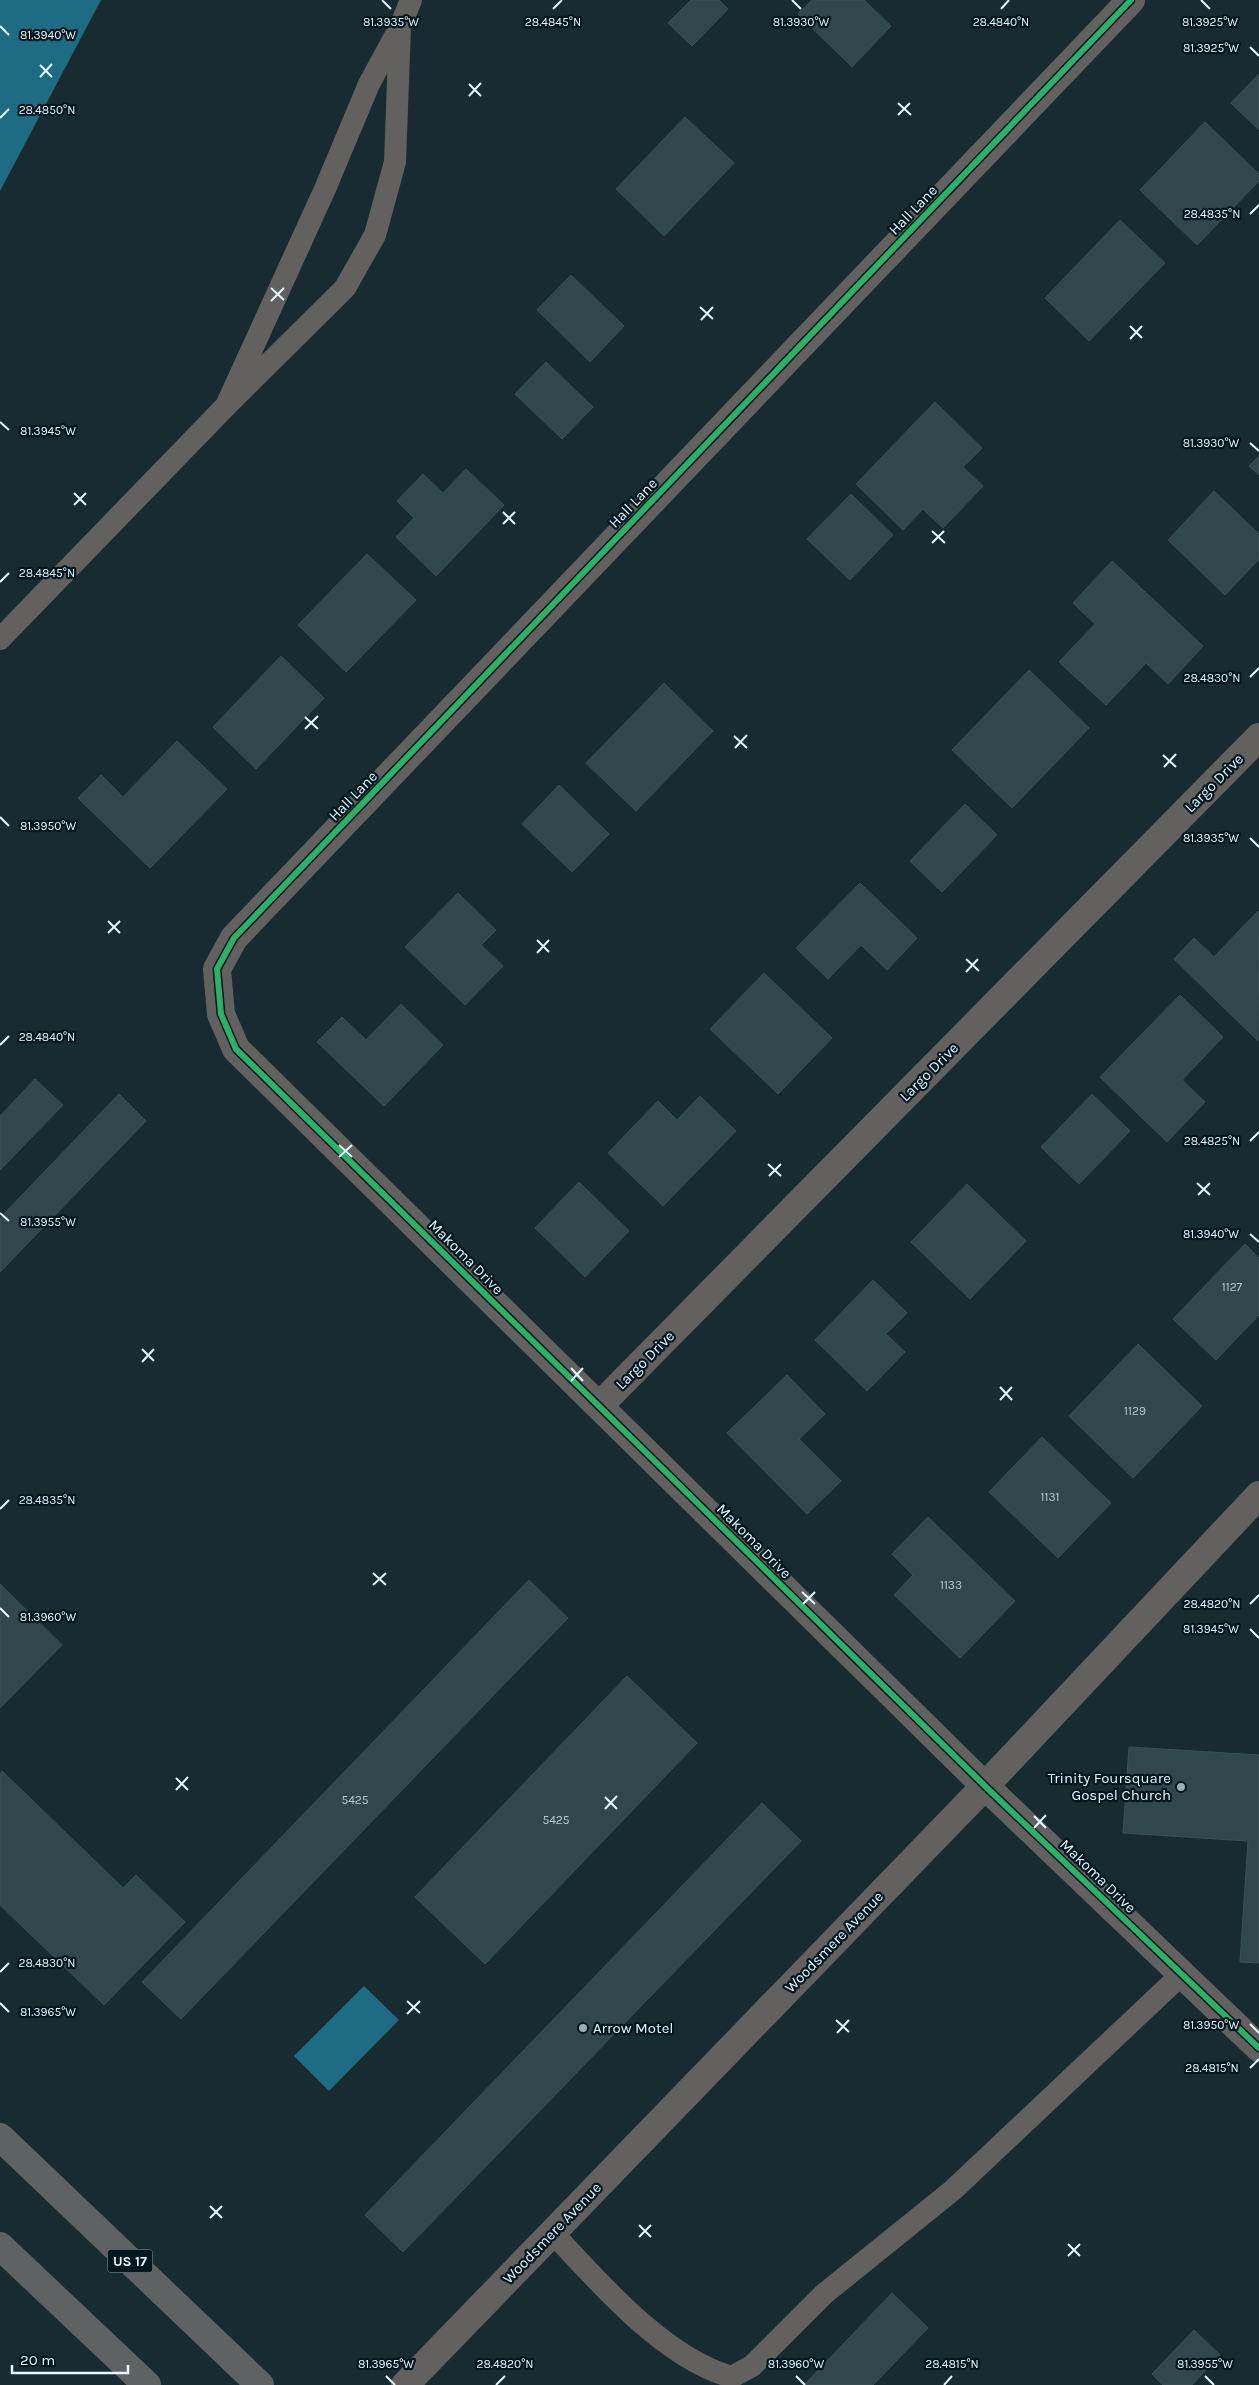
<svg xmlns="http://www.w3.org/2000/svg" width="1259" height="2385" font-family="Karla,sans-serif">
	<style>
		.water { fill: #1e6c84 }
		.building { fill: #31474e; stroke: #3c5057 }
		.lines { fill: none; stroke-linecap: round; stroke-linejoin: round }
		.lane { stroke: #626160; stroke-width: 22 }
		.street { stroke: #626160; stroke-width: 28 }
		.primary { stroke: #5f6262; stroke-width: 28 }
		.cycleway-casing { stroke: #001720; stroke-width: 9 }
		.cycleway { stroke: #2db169; stroke-width: 6 }
		.ticks { fill: none; stroke: #e4f6fe; stroke-width: 2 }
		.poi-dot { fill: #9dafb6; stroke: #001720; stroke-width: 2 }
		.labels { text-anchor: middle; dominant-baseline: central; stroke-width: 4.5; stroke-linejoin: round; paint-order: stroke }
		.number-label { font-size: 12px; fill: #b7cad2 }
		.shield { fill: #001720; stroke: #a0b3bb; stroke-width: 1 }
		.shield-label { font-size: 14px; font-weight: bold; fill: #e4f6fe }
		.street-label { font-size: 15px; fill: #e4f6fe; stroke: #001720 }
		.poi-label { font-size: 15px; fill: #e4f6fe; stroke: #001720; text-anchor: end }
		.ticks-label { font-size: 12px; text-anchor: middle; fill: #e4f6fe; stroke: #001720; stroke-width: 4.5; stroke-linejoin: round; paint-order: stroke }
	</style>
	<rect width="100%" height="100%" fill="#182b30"/>
	<path class="water" d="M0 0H101L0 191Z
		M364 1986 399 2020 329 2091 294 2056Z"/>
	<path class="building" d="M691 0H719L728 9 692 46 668 23Z
		M812 0H864L891 26 852 67 798 14Z
		M1259 74V130L1231 103Z
		M685 117 734 163 664 236 616 189Z
		M1205 122 1259 174V181L1197 245 1140 190Z
		M1120 220 1165 263 1089 341 1045 298Z
		M571 275 624 326 590 362 537 310Z
		M546 362 593 407 562 439 515 394Z
		M935 402 982 448 963 467 983 486 943 528 923 509 903 530 856 484Z
		M1259 456V475L1249 466Z
		M466 469 504 505 436 576 396 537 414 518 397 501 423 474 443 493Z
		M1214 491 1259 534V559L1225 595 1168 540Z
		M851 494 893 535 850 580 807 539Z
		M367 554 416 600 346 672 298 625Z
		M1112 561 1203 646 1168 684 1146 663 1106 705 1059 662 1095 624 1073 603Z
		M281 656 324 698 256 769 213 727Z
		M1029 670 1089 728 1012 808 952 750Z
		M664 683 713 731 636 811 586 763Z
		M177 741 227 789 150 868 78 798 101 775 123 797Z
		M559 785 609 834 572 872 522 824Z
		M965 804 997 835 942 892 910 861Z
		M860 883 917 938 887 970 861 945 828 979 796 948Z
		M458 893 496 930 481 945 503 966 465 1005 405 947Z
		M1258 911 1259 912 1258 1041 1174 959 1194 938 1214 957Z
		M764 973 832 1038 778 1094 710 1029Z
		M1180 995 1223 1037 1182 1080 1205 1102 1167 1142 1100 1077Z
		M401 1004 443 1045 384 1106 317 1042 342 1017 366 1040Z
		M35 1079 63 1105 0 1170V1116Z
		M119 1094 146 1121 0 1272V1218Z
		M1092 1094 1130 1131 1079 1184 1041 1147Z
		M700 1096 736 1131 663 1206 608 1153 658 1101 677 1120Z
		M579 1182 629 1231 585 1277 535 1228Z
		M967 1184 1026 1241 970 1299 911 1242Z
		M1245 1244 1259 1258V1315L1216 1360 1173 1319Z
		M873 1280 907 1313 886 1334 905 1352 867 1391 815 1340Z
		M1138 1344 1202 1406 1133 1478 1069 1416Z
		M787 1375 825 1414 799 1439 841 1481 807 1514 727 1433Z
		M1042 1437 1111 1503 1058 1558 989 1492Z
		M928 1517 1015 1601 960 1658 894 1595 913 1575 892 1554Z
		M529 1580 568 1618 181 2019 142 1982Z
		M0 1584 62 1645 0 1708Z
		M627 1676 697 1743 485 1964 415 1897Z
		M1129 1747 1259 1755V1963L1240 1962 1248 1841 1123 1833Z
		M2 1771 123 1888 136 1875 185 1922 104 2005 0 1905V1774Z
		M762 1803 801 1841 403 2252 365 2215Z
		M892 2293 928 2328 873 2385H804Z
		M1194 2330 1220 2355 1192 2385H1163L1152 2374Z"/>
	<g class="lines">
		<path class="lane" d="M400 27 411 0
			M0 639 226 406 345 288 375 235 395 162 400 27 369 84 325 189 226 406
			M552 2232C599 2283 665 2359 732 2377L752 2366 824 2294 953 2190 1182 1974"/>
		<path class="street" d="M1131 0 234 938 217 969 221 1014 236 1049 985 1786 1259 2048
			M599 1406 1259 737
			M405 2385 985 1786 1259 1495"/>
		<path class="primary" d="M0 2137 260 2385
			M0 2246 147 2385"/>
		<g class="cycleway-casing">
			<path id="cycleway" d="M1131 0 234 938 217 969 221 1014 236 1049 985 1786 1259 2048"/>
		</g>
		<use href="#cycleway" class="cycleway"/>
	</g>
	<path class="ticks" d="M382 0 391 9M792 0 801 9M1201 0 1210 9M553 9 562 0M1001 9 1009 0M0 26 9 35M1250 47 1259 56M40 65 52 77M40 77 52 64M469 84 481 96M469 96 481 83M898 103 911 115M898 115 910 103M0 118 9 109M1250 214 1259 205M271 288 284 300M271 301 284 288M700 307 713 319M701 320 713 307M1130 326 1142 338M1130 339 1142 326M0 422 9 430M1250 443 1259 451M74 493 86 505M74 505 86 493M503 512 515 524M503 524 515 512M932 531 945 543M932 543 944 531M0 582 9 573M1250 677 1259 668M305 717 318 729M305 729 318 716M734 736 747 748M735 748 747 735M1163 755 1176 767M1164 767 1176 754M0 817 9 826M1250 838 1259 847M108 921 120 933M108 933 120 921M537 940 549 952M537 953 549 940M966 959 979 971M966 972 978 959M0 1045 9 1036M1250 1141 1259 1132M339 1145 352 1157M339 1157 352 1145M768 1164 781 1176M769 1176 781 1164M1197 1183 1210 1195M1198 1195 1210 1183M0 1213 9 1221M1250 1234 1259 1242M142 1349 154 1361M142 1362 154 1349M571 1368 583 1381M571 1381 583 1368M1000 1387 1012 1400M1000 1400 1012 1387M0 1509 9 1500M373 1573 386 1585M373 1585 386 1573M802 1592 815 1604M803 1604 815 1592M1250 1604 1259 1595M0 1608 9 1617M1250 1629 1259 1638M176 1778 188 1790M176 1790 188 1777M605 1797 617 1809M605 1809 617 1796M1034 1816 1046 1828M1034 1828 1046 1815M0 1972 9 1963M407 2001 420 2013M0 2003 9 2012M407 2014 420 2001M836 2020 849 2032M1250 2024 1259 2033M837 2033 849 2020M1250 2068 1259 2059M210 2206 222 2218M210 2218 222 2206M639 2225 651 2237M639 2237 651 2225M1068 2244 1080 2256M1068 2256 1080 2244M386 2376 395 2385M796 2376 805 2385M1205 2376 1214 2385M496 2385 505 2376M944 2385 952 2376"/>
	<g class="poi-dot">
		<circle cx="1181" cy="1787" r="5"/>
		<circle cx="583" cy="2028" r="5"/>
	</g>
	<g class="labels">
		<g class="number-label">
			<text x="1232" y="1287">1127</text>
			<text x="1135" y="1411">1129</text>
			<text x="1050" y="1497">1131</text>
			<text x="951" y="1585">1133</text>
			<text x="355" y="1800">5425</text>
			<text x="556" y="1820">5425</text>
		</g>
		<rect class="shield" x="107.5" y="2249.5" width="45" height="23" rx="4"/>
		<g class="shield-label">
			<text x="130" y="2261">US 17</text>
		</g>
		<g class="street-label">
			<text transform="translate(913 210) rotate(-46)">Hall Lane</text>
			<text transform="translate(633 503) rotate(-46)">Hall Lane</text>
			<text transform="translate(1214 783) rotate(-45)">Largo Drive</text>
			<text transform="translate(353 796) rotate(-46)">Hall Lane</text>
			<text transform="translate(929 1072) rotate(-45)">Largo Drive</text>
			<text transform="translate(466 1257) rotate(45)">Makoma Drive</text>
			<text transform="translate(645 1360) rotate(-45)">Largo Drive</text>
			<text transform="translate(754 1541) rotate(45)">Makoma Drive</text>
			<text transform="translate(1098 1876) rotate(44)">Makoma Drive</text>
			<text transform="translate(834 1942) rotate(-46)">Woodsmere Avenue</text>
			<text transform="translate(552 2233) rotate(-46)">Woodsmere Avenue</text>
		</g>
		<g class="poi-label">
			<text x="1171" y="1778">Trinity Foursquare<tspan x="1171" dy="17">Gospel Church</tspan></text>
			<text x="593" y="2028" text-anchor="start">Arrow Motel</text>
		</g>
	</g>
	<g class="ticks-label">
		<text x="1210" y="26">81.3925°W</text>
		<text x="391" y="26">81.3935°W</text>
		<text x="801" y="26">81.3930°W</text>
		<text x="553" y="26">28.4845°N</text>
		<text x="1001" y="26">28.4840°N</text>
		<text x="48" y="39">81.3940°W</text>
		<text x="1211" y="52">81.3925°W</text>
		<text x="47" y="114">28.4850°N</text>
		<text x="1212" y="218">28.4835°N</text>
		<text x="48" y="435">81.3945°W</text>
		<text x="1211" y="447">81.3930°W</text>
		<text x="47" y="577">28.4845°N</text>
		<text x="1212" y="682">28.4830°N</text>
		<text x="48" y="830">81.3950°W</text>
		<text x="1211" y="842">81.3935°W</text>
		<text x="47" y="1041">28.4840°N</text>
		<text x="1212" y="1145">28.4825°N</text>
		<text x="48" y="1226">81.3955°W</text>
		<text x="1211" y="1238">81.3940°W</text>
		<text x="47" y="1504">28.4835°N</text>
		<text x="1212" y="1608">28.4820°N</text>
		<text x="48" y="1621">81.3960°W</text>
		<text x="1211" y="1633">81.3945°W</text>
		<text x="47" y="1967">28.4830°N</text>
		<text x="48" y="2016">81.3965°W</text>
		<text x="1211" y="2029">81.3950°W</text>
		<text x="1212" y="2072">28.4815°N</text>
		<text x="505" y="2368">28.4820°N</text>
		<text x="952" y="2368">28.4815°N</text>
		<text x="386" y="2368">81.3965°W</text>
		<text x="796" y="2368">81.3960°W</text>
		<text x="1205" y="2368">81.3955°W</text>
	</g>
	<path d="M12 2365v8h116v-8" fill="none" stroke="#e4f6fe" stroke-width="2.5"/>
	<text x="20" y="2365" font-size="15" fill="#e4f6fe" stroke="#001720" stroke-width="4" paint-order="stroke">20 m</text>
</svg>
